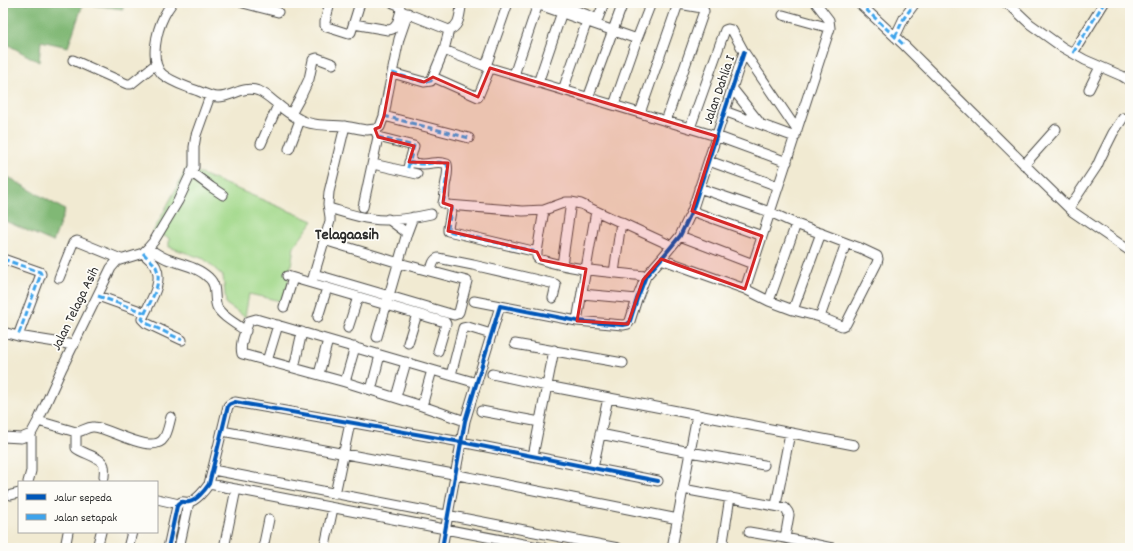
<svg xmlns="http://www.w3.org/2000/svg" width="1133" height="551" font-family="Dekko,sans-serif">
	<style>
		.green { fill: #a1d889; stroke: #66825a }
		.forest { fill: #80b875; stroke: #567250 }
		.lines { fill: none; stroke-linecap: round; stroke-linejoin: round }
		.minor-casing { stroke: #494844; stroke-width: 11 }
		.minor { stroke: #fff; stroke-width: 9 }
		.quiet { stroke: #3ea3eb; stroke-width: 3; stroke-dasharray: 6 3; stroke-linecap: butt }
		.cycleway-casing { stroke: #fdfcf7; stroke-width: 6 }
		.cycleway { stroke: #0057b8; stroke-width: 4 }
		.marked { fill: #d62828; fill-opacity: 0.2; stroke: #d62828; stroke-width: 3; stroke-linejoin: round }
		.labels { text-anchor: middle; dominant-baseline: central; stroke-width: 3.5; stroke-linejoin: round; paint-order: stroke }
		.street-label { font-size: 14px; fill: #2b2b2b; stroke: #fdfcf7 }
		.quarter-label { font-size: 16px; font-weight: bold; fill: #2b2b2b; stroke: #fdfcf7 }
	</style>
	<rect width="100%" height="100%" fill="#fdfcf7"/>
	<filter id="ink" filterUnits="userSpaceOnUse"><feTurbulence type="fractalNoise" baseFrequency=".025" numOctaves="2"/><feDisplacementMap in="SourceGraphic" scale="8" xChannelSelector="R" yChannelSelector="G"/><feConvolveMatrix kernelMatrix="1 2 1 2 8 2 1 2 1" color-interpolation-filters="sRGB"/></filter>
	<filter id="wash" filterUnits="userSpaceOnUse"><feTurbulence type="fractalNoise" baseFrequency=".012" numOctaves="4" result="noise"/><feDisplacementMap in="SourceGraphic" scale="16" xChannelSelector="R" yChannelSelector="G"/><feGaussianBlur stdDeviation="0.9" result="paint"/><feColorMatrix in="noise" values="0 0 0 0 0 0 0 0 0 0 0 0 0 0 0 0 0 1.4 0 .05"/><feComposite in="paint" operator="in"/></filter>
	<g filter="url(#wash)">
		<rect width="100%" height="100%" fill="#f1ead2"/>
		<path class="green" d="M187 168 313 221 294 247 285 302 249 294 245 317 226 304 223 276 204 259 169 247V238L153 232Z"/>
		<path class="forest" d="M3 3H123V9L83 4 68 47 41 41 39 62 3 42Z
			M3 174 65 210 53 242 3 220Z"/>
	</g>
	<g filter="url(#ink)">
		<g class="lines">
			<g class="minor-casing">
				<path id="minor" d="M172 3C169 7 166 12 164 16 157 30 149 61 162 74 170 81 182 85 192 89 200 91 209 97 218 97 233 97 242 85 259 91 266 94 271 99 276 103 283 109 291 115 299 119 311 126 329 125 343 126 351 127 359 129 367 130L375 129 380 127 384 116 388 93 399 39 408 13
					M243 3 278 12
					M330 3 325 22V26L327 27 349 34 351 32 360 3
					M534 3 637 39
					M556 3 598 19
					M859 3 905 46 1034 174 1073 212 1130 251
					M1006 3 1013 8 1030 24 1062 47 1085 60 1122 76 1130 81
					M401 11 449 30C461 26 459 13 462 3
					M783 15 830 28
					M354 24 388 30C398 30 398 18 401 11L399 5 393 3
					M596 24 604 3
					M895 37 904 18 915 3
					M444 50 490 68 716 136 787 162
					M1073 53 1104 3
					M73 60 127 84H131L156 64
					M486 66 508 3
					M392 73 424 82 431 81 444 50 449 30
					M514 75 538 4
					M433 77 478 97 490 68
					M538 83 562 12
					M732 88 759 122
					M1089 89 1100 67
					M563 90 587 21
					M588 98 623 3
					M614 105 637 39 651 3
					M724 111 795 137
					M640 113 678 4
					M291 114 301 96 309 79 313 60 314 59 317 58 333 64
					M384 116 469 138
					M666 121 704 11 703 9 702 8 673 3
					M690 128 725 30 728 29 732 30 744 52 797 130
					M378 137 414 146 407 171
					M261 144 278 105
					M289 149 300 120
					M709 161 778 186
					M409 162C414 163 418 164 423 164 433 164 437 160 447 164 449 172 446 179 445 187 445 193 445 197 443 203L448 205 523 211 544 210 566 202H571L581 204 596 211 672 246
					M373 164 417 174
					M1024 165 1056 129
					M191 172 211 187 223 195
					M699 188 770 212 796 224 846 243 820 317
					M452 206 448 228V231L537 252
					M363 207 378 137 375 129
					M329 208C343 212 357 217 372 219 390 222 413 218 431 214
					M1069 208 1097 166 1101 157 1113 133 1123 118
					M544 210 537 252V257L539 259C573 270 610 272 646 276
					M692 211 762 236
					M388 219 407 233
					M680 236 753 264
					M148 248C154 252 160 256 167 259 181 264 198 267 209 278 218 286 213 297 217 307 221 316 238 325 246 331
					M143 253C147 258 154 262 156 267 163 282 151 300 145 313
					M3 259 40 272 41 274 18 336
					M661 259 745 289 769 301 793 310 820 317 842 326 846 324 877 263 878 259 877 256 860 248 846 243
					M562 265 571 202
					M431 271C432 266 433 260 438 258L473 265 555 284 556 285 553 298
					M614 273 621 222
					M314 274 454 315 457 314 459 312 467 281 399 263 324 240
					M287 276 445 322 446 324 438 351
					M59 278 73 243 77 241 121 259
					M313 278 330 221V217L328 204 329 192 345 126
					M745 289 830 28 829 20 816 3
					M582 294 637 299
					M98 296 143 312 145 313 142 319 146 323 182 340
					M474 301 500 306
					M769 301 796 224
					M284 307 293 278
					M793 310 821 233
					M318 317 327 288
					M577 321 596 211
					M348 328 358 297
					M3 332 18 336 74 345
					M377 337 407 233 413 217
					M408 343 417 314
					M515 344 623 363
					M267 361 278 325
					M294 368 302 332
					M319 374 328 340
					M492 374 547 386 854 445
					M451 375 463 328 468 327 491 334
					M345 382 355 347
					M371 390 380 355
					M396 397 406 362
					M422 406 432 370
					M481 411 540 422
					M38 421 76 432C83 432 87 426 94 427 110 428 153 456 164 438 168 432 169 424 171 417
					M465 421 422 406 345 382 246 355 242 354C239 343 246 330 249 321L256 319 477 383
					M222 431 453 474 678 519
					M76 432V448C83 454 102 457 104 466 105 469 104 474 104 477
					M600 434 690 452 764 465
					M3 437 21 438 31 434 38 421 62 368 111 268 117 261 143 253 148 248 154 241 178 201 194 167V147L196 135 210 96
					M533 456 554 350
					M593 468 608 398
					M213 470 618 548
					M28 482 31 471V434
					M209 484 544 548
					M683 489 785 508 788 512 789 515 785 538
					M335 494 350 423
					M11 495 19 493
					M157 499 179 504
					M776 505 790 433
					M749 532 785 538 832 548
					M65 548 68 532
					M97 548 101 532
					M128 548 132 532
					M168 548 177 506C182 499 183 503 189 502 196 501 205 490 209 484L228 406 230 404 235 402 461 442 658 481
					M179 548 189 502
					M224 548 236 489
					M263 548 269 519
					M326 548 325 546 333 508
					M442 548 465 421 500 306 577 321 623 325 628 324 630 321 637 299 646 276 661 259 680 236 692 211 744 52
					M672 548 697 415
					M722 548 730 497"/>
			</g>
			<use href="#minor" class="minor"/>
			<path class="quiet" d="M859 3 905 46
				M895 37 904 18 915 3
				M1073 53 1104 3
				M392 73 424 82 431 81 433 77
				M384 116 469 138
				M378 137 414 146 407 171
				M409 162C414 163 418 164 423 164 433 164 437 160 447 164 449 172 446 179 445 187 445 193 445 197 443 203
				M452 206 448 228V231L537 252
				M143 253C147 258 154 262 156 267 163 282 151 300 145 313
				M3 259 40 272 41 274 18 336
				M3 270 6 260
				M98 296 143 312 145 313 142 319 146 323 182 340"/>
			<g class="cycleway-casing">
				<path id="cycleway" d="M168 548 177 506C182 499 183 503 189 502 196 501 205 490 209 484L228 406 230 404 235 402 461 442 658 481
					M442 548 465 421 500 306 577 321 623 325 628 324 630 321 637 299 646 276 661 259 680 236 692 211 744 52"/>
			</g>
			<use href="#cycleway" class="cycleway"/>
		</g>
	</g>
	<path class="marked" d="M490 68 716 136 692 211 762 236 745 289 661 259 643 280 628 324 577 321 586 269 541 260 537 252 448 231 452 206 443 203 448 163 409 162 414 146 378 137 375 129 380 127 384 116 392 73 424 82 433 77 478 97Z"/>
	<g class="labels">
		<g class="street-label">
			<text transform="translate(720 90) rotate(-71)">Jalan Dahlia I</text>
			<text transform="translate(76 309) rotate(-64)">Jalan Telaga Asih</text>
		</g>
		<g class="quarter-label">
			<text x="347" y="235">Telagaasih</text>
		</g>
	</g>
	<rect width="1133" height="551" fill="none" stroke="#fdfcf7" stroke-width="16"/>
	<rect x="18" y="481" width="140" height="52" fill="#fdfcf7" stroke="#a9a8a5"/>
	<rect x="26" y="494" width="20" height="6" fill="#0057b8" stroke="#a9a8a5"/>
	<text x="54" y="501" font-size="12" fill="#2b2b2b">Jalur sepeda</text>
	<rect x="26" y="514" width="20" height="6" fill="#3ea3eb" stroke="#a9a8a5"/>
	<text x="54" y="521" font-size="12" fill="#2b2b2b">Jalan setapak</text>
</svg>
